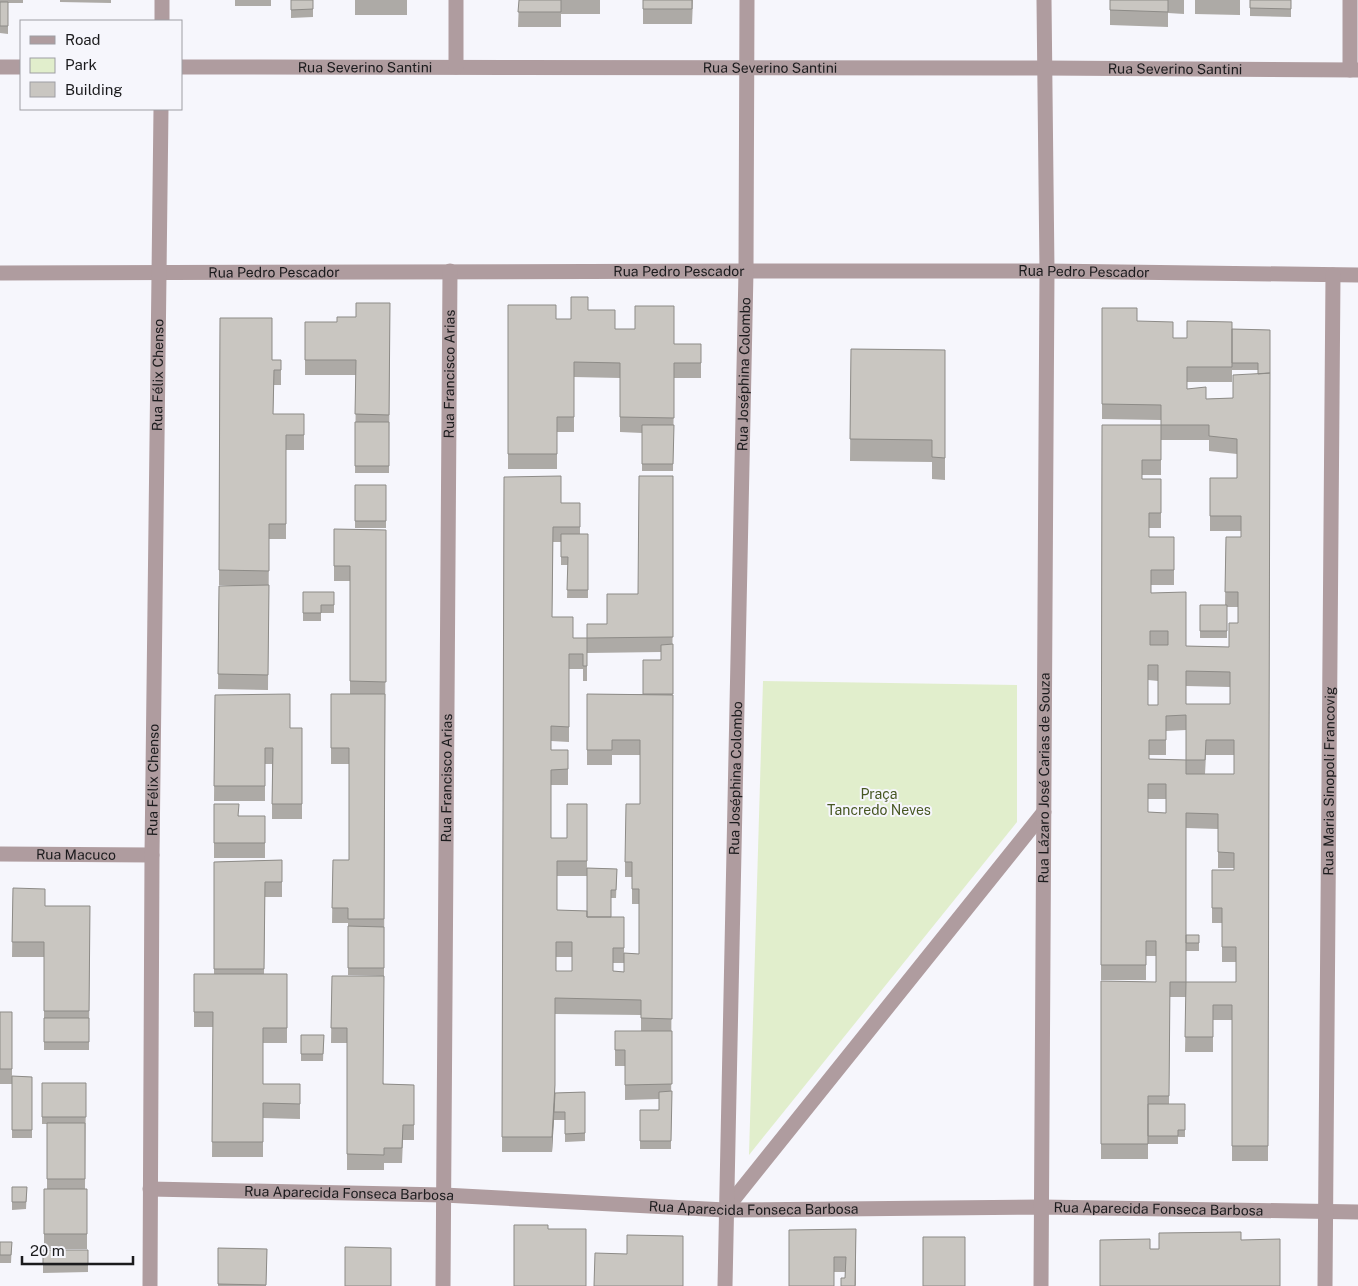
<svg xmlns="http://www.w3.org/2000/svg" width="1358" height="1286" font-family="'Public Sans',sans-serif">
	<style>
		.green { fill: #e1eecc }
		.lines { fill: none; stroke-linecap: round; stroke-linejoin: round }
		.minor { stroke: #af9c9f; stroke-width: 15 }
		.wall { fill: #adaaa6; fill-rule: evenodd }
		.shaded-wall { fill: #8d8b87 }
		.building { fill: #c9c6c1; stroke: #8d8b87; fill-rule: evenodd }
		.labels { text-anchor: middle; dominant-baseline: central; stroke-width: 4; stroke-linejoin: round; paint-order: stroke }
		.street-label { font-size: 14px; fill: #1b1b1d; stroke: #f6f6fc }
		.park-label { font-size: 14px; fill: #475722; stroke: #f6f6fc }
	</style>
	<rect width="100%" height="100%" fill="#f6f6fc"/>
	<path class="green" d="M763 681 1017 685V822L749 1155Z"/>
	<g class="lines">
		<g class="minor">
			<path d="M162 21V0"/>
			<path d="M0 67H21"/>
			<path id="s1" d="M181 67 1043 68 1358 70"/>
			<path d="M456 67V0"/>
			<path d="M1350 70V0"/>
			<path id="s2" d="M0 273 746 271H1047L1358 275"/>
			<path id="s3" d="M0 854 152 855"/>
			<path id="s4" d="M150 1189 444 1195 725 1210 1042 1207 1358 1212"/>
			<path d="M725 1210 1044 812"/>
			<path id="s5" d="M150 1286 152 855 161 109"/>
			<path id="s6" d="M443 1286 450 271"/>
			<path id="s7" d="M725 1286 746 271 747 0"/>
			<path id="s8" d="M1041 1286 1047 271 1044 0"/>
			<path id="s9" d="M1325 1286 1333 275"/>
		</g>
	</g>
	<path class="wall" d="M0 0H23V3H8V34L0 33Z
		M60 0H111V3L60 2Z
		M235 0H271V6H235Z
		M291 0H313V17L291 18Z
		M355 0H407V15H355Z
		M519 0H600V14H561V27H518Z
		M643 0H693L692 24H643Z
		M1110 0H1184V14L1168 13V27L1110 25Z
		M1195 0H1240V15L1195 14Z
		M1250 0H1291V17L1250 16Z
		M390 303 389 473H355L356 375H305V322H337L356 317Z
		M508 305 556 319H571L588 310 615 329 674 344H701V378H674L673 471H642V433L620 432V378L574 377V432H557V469H508Z
		M1102 308 1137 321 1173 338H1187L1232 329 1270 330 1268 1161H1232V1020H1213V1052H1185L1186 997H1170L1169 1104H1185V1137H1178V1144H1148V1159H1101V981L1156 982V956H1146V980H1101L1102 425H1161V420L1102 419ZM1232 370H1258V374L1233 398 1206 399 1187 389V382H1232ZM1161 440H1209V451L1237 454V478H1210V531H1241V537H1226L1225 605H1200V638H1227V607H1238V623L1229 647 1186 646 1151 593V585H1174V537H1149V528H1161V479H1142V475H1161ZM1148 680 1158 681V705H1148ZM1186 686 1230 687V704H1186ZM1186 730V760L1149 759V755H1166V731ZM1206 755H1234V774H1205ZM1148 799H1166V813L1148 812ZM1186 828 1218 829V868H1234V870H1212V923H1222V962H1236V982H1186V951H1199V935H1186Z
		M220 318 272 360H281V385H274L273 414H304V450H286V539H269L268 690 218 689 219 586 235 585H219Z
		M851 349 945 350V480L932 479V462L850 461Z
		M673 476 671 1149H640V1110H659V1099L625 1100V1066H615V1031H641V1015L555 1014V1093L585 1092V1141L565 1142V1120H554L552 1152H502L504 477 561 503H580V534H588V598H567L568 565H561V542H553L552 617 573 638H587L607 624 638 594ZM661 652V660L643 694H587V765H612V755H640V804L625 862V877H632V904H639V954L624 953V917H611V898H616L617 869 587 868V804L567 838H551V785H568V750H551V741L569 742V669H583V681H587V653ZM557 876H587V911L557 910ZM556 957H572V971H556ZM613 963H624V972L613 971Z
		M355 485H386V528H355Z
		M334 529 386 530 384 976 348 975V923H332L333 860H349V764H331V694H350V581H334Z
		M303 592H334V613H321V621H303Z
		M215 695 290 728H302V819H272V764H265V801H214Z
		M214 804 239 816H265V858H214Z
		M282 860V897H265L264 974H287V1043H263V1084H300V1119L263 1118V1157H212L213 1027H194V1012L214 974V862Z
		M13 888 45 906H90L89 1050H44V957H12Z
		M332 976 384 1084 414 1085V1140H403L402 1163H384V1170H347V1043H331Z
		M0 1012H12V1076L32 1077V1138H12V1084H0Z
		M301 1035H324L323 1061H301Z
		M42 1083H86L85 1189H87V1249H44V1189H47V1124H42Z
		M12 1187H27L26 1209 12 1210Z
		M856 1229V1286L845 1278V1272H834L789 1286Z
		M0 1242H12L11 1263H0Z
		M218 1248 267 1249 266 1286H218Z
		M43 1250H88V1272L43 1273Z"/>
	<path class="shaded-wall" d="M555 1085V1100L552 1152V1137Z"/>
	<path class="building" d="M291 0H313V9L291 10Z
		M519 0H561V12H518Z
		M643 0H692V9H643Z
		M1110 0H1168V12L1110 10Z
		M1250 0H1291V9L1250 8Z
		M0 2H8V26H0Z
		M571 297H588V310H615V329H635V306H674V344H701V363H674V418L620 417V363L574 362V417H557V454H508V305H556V319H571Z
		M356 303H390L389 415 355 414 356 360H305V322H337V317H356Z
		M1102 308H1137V321L1173 322V338H1187V321L1232 322V367H1187V389L1206 387V399L1233 398V375L1270 373 1268 1146H1232V1005H1213V1037H1185L1186 982H1170L1169 1096H1148V1144H1101V981L1156 982V941H1146V965H1101L1102 425H1161V405L1102 404ZM1161 425H1209V436L1237 439V478H1210V516H1241V537H1226L1225 592H1238V623H1229V647L1186 646V592L1151 593V570H1174V537H1149V513H1161V479H1142V460H1161ZM1150 631H1168V645H1150ZM1148 665H1158V705H1148ZM1186 671 1230 672V704H1186ZM1186 715V760L1149 759V740H1166V716ZM1206 740H1234V774H1186V760H1205ZM1148 784H1166V813L1148 812ZM1186 813 1218 814V852L1234 853V870H1212V908H1222V947H1236V982H1186Z
		M220 318H272V360H281V370H274L273 414H304V435H286V524H269V571L219 570Z
		M1232 329 1270 330V373L1258 374V363H1232Z
		M851 349 945 350V458L932 457V440L850 439Z
		M355 422H389V466H355Z
		M642 425H674L673 464H642Z
		M561 476V503H580V527H553L552 617H573V638H587V624H607V594H638L639 476H673V637L587 638V666H583V654H569V727L551 726V750H568V769L551 770V838H567V804H587V861H557V910L587 911V917H624V948H613V971L624 972V953L639 954V889H632V862H625L626 804H640V740H612V750H587V694L673 695 672 1019 641 1018V1000L555 998V1085L552 1137H502L504 477ZM556 942H572V971H556Z
		M355 485H386V521H355Z
		M334 529 386 530V682L350 681V566H334Z
		M561 534H588V590H567L568 557H561Z
		M269 585 268 675 218 674 219 586Z
		M303 592H334V605H321V613H303Z
		M1200 605H1227V631H1200Z
		M673 644V694H643V660H661V645Z
		M290 694V728H302V804H272L273 748H265V786H214L215 695Z
		M331 694H385L384 919H348V908H332L333 860H349V748H331Z
		M214 804H239L238 816H265V843H214Z
		M282 860V882H265L264 969H214V862Z
		M587 868 617 869 616 890H611V917H587Z
		M13 888 45 889V906H90L89 1011H44V942H12Z
		M348 926 384 927V968H348Z
		M1186 935H1199V943H1186Z
		M194 974H287V1028H263V1084H300V1104L263 1103V1142H212L213 1012H194Z
		M332 976H384L383 1084 414 1085V1125H403L402 1148H384V1155L347 1154V1028H331Z
		M0 1012H12V1069H0Z
		M44 1018H89V1042H44Z
		M615 1031H672V1084L625 1085V1050H615Z
		M301 1035H324L323 1054H301Z
		M12 1076 32 1077V1130H12Z
		M42 1083H86V1117H42Z
		M672 1091 671 1141H640V1110H659V1092Z
		M585 1092V1133L565 1134V1112H554L555 1093Z
		M1148 1104H1185V1130H1178V1136H1148Z
		M47 1123H85V1179H47Z
		M12 1187H27L26 1202H12Z
		M44 1189H87V1234H44Z
		M514 1225H548V1229H586V1286H514Z
		M856 1229 855 1286H841V1278H845L846 1257H834V1286H789V1230Z
		M1241 1232V1240L1280 1239V1286H1100V1240L1150 1239V1249H1159V1233Z
		M627 1235 683 1236V1286H594L595 1253 627 1254Z
		M923 1237H965V1286H923Z
		M0 1242H12L11 1255H0Z
		M345 1247 391 1248V1286H345Z
		M218 1248 267 1249 266 1285 218 1284Z
		M43 1250H88V1265H43Z"/>
	<g class="labels">
		<g class="street-label">
			<text stroke="none"><textPath href="#s1" startOffset="184">Rua Severino Santini</textPath></text>
			<text stroke="none"><textPath href="#s1" startOffset="589">Rua Severino Santini</textPath></text>
			<text stroke="none"><textPath href="#s1" startOffset="994">Rua Severino Santini</textPath></text>
			<text stroke="none"><textPath href="#s2" startOffset="679">Rua Pedro Pescador</textPath></text>
			<text stroke="none"><textPath href="#s2" startOffset="1084">Rua Pedro Pescador</textPath></text>
			<text stroke="none"><textPath href="#s2" startOffset="274">Rua Pedro Pescador</textPath></text>
			<text stroke="none"><textPath href="#s7" startOffset="912">Rua Joséphina Colombo</textPath></text>
			<text stroke="none"><textPath href="#s6" startOffset="912">Rua Francisco Arias</textPath></text>
			<text stroke="none"><textPath href="#s5" startOffset="911">Rua Félix Chenso</textPath></text>
			<text stroke="none"><textPath href="#s7" startOffset="508">Rua Joséphina Colombo</textPath></text>
			<text stroke="none"><textPath href="#s6" startOffset="508">Rua Francisco Arias</textPath></text>
			<text stroke="none"><textPath href="#s8" startOffset="508">Rua Lázaro José Carias de Souza</textPath></text>
			<text stroke="none"><textPath href="#s5" startOffset="506">Rua Félix Chenso</textPath></text>
			<text stroke="none"><textPath href="#s9" startOffset="505">Rua Maria Sinopoli Francovig</textPath></text>
			<text stroke="none"><textPath href="#s3" startOffset="76">Rua Macuco</textPath></text>
			<text stroke="none"><textPath href="#s4" startOffset="199">Rua Aparecida Fonseca Barbosa</textPath></text>
			<text stroke="none"><textPath href="#s4" startOffset="604">Rua Aparecida Fonseca Barbosa</textPath></text>
			<text stroke="none"><textPath href="#s4" startOffset="1009">Rua Aparecida Fonseca Barbosa</textPath></text>
		</g>
		<g class="park-label">
			<text x="879" y="794">Praça<tspan x="879" dy="16">Tancredo Neves</tspan></text>
		</g>
	</g>
	<rect x="20" y="20" width="162" height="90" fill="#f6f6fc" stroke="#9e9ea3"/>
	<rect x="30" y="36" width="25" height="8" fill="#af9c9f" stroke="#9e9ea3"/>
	<text x="65" y="45" font-size="15" fill="#1b1b1d">Road</text>
	<rect x="30" y="58" width="25" height="15" fill="#e1eecc" stroke="#9e9ea3"/>
	<text x="65" y="70" font-size="15" fill="#1b1b1d">Park</text>
	<rect x="30" y="82" width="25" height="15" fill="#c9c6c1" stroke="#9e9ea3"/>
	<text x="65" y="95" font-size="15" fill="#1b1b1d">Building</text>
	<path d="M22 1256v8h111v-8" fill="none" stroke="#1b1b1d" stroke-width="2.5"/>
	<text x="30" y="1256" font-size="15" fill="#1b1b1d" stroke="#f6f6fc" stroke-width="4" paint-order="stroke">20 m</text>
</svg>
